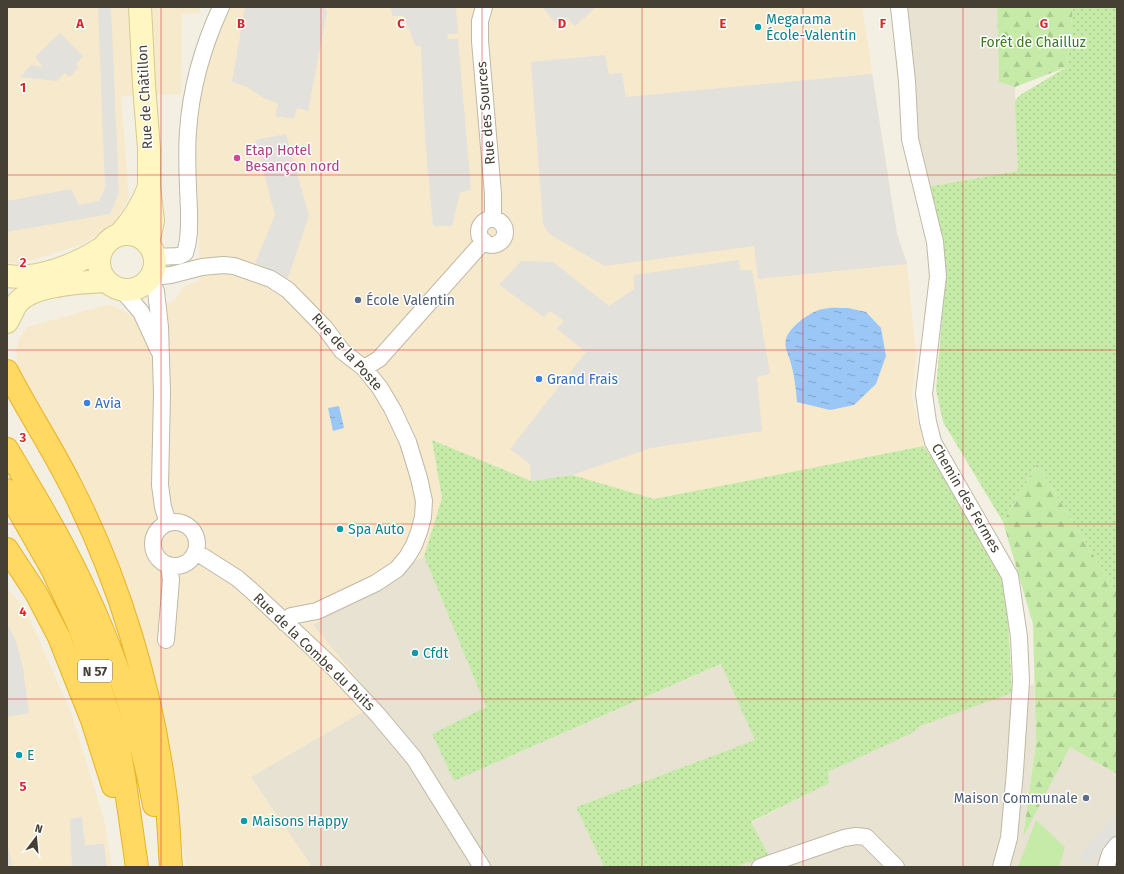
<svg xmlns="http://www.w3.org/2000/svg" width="1124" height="874" font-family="'Fira Sans',sans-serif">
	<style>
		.residential { fill: #e7e2d1 }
		.commercial { fill: #f7e9cc }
		.grass { fill: url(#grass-dots) }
		.forest { fill: url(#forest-firs) }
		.pitch { fill: #c6eaa8 }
		.parking { fill: #e3e1dc }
		.water { fill: url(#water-ripples) }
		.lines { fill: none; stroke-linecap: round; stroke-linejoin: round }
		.street-casing { stroke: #bfb8a5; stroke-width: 18 }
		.secondary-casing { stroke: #d6ca8f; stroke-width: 24 }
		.highway-casing { stroke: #e7b328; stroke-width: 24 }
		.street { stroke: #fff; stroke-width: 16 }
		.secondary { stroke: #fff6c1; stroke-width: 22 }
		.highway { stroke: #ffd962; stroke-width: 22 }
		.grid { fill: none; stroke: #d62828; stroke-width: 1; stroke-opacity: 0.55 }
		.culture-dot { fill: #0f9aa8; stroke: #fff; stroke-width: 1.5 }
		.hotel-dot { fill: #d1479c; stroke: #fff; stroke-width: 1.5 }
		.service-dot { fill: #5c6f8a; stroke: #fff; stroke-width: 1.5 }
		.shop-dot { fill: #3f7fe0; stroke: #fff; stroke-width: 1.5 }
		.labels { text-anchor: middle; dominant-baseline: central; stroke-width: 3; stroke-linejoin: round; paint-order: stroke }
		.shield { fill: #fff; stroke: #7d7970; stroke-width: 1 }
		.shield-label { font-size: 13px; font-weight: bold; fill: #454033 }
		.culture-label { font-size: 14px; fill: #0d838f; stroke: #fff; text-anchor: start }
		.park-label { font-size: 14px; fill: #3c7a23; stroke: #fff }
		.street-label { font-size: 14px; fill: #454033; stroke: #fff }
		.hotel-label { font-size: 14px; fill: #b23c85; stroke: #fff; text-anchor: start }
		.service-label { font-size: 14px; fill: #4e5e75; stroke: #fff; text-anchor: start }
		.shop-label { font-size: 14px; fill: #366cbe; stroke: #fff; text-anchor: start }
		.grid-label { font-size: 13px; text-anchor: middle; font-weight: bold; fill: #d62828; stroke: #fff; stroke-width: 3; stroke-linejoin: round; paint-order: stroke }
	</style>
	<defs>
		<pattern id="grass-dots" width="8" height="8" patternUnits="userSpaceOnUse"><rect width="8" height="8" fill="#c6eaa8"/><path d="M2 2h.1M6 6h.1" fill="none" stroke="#abca91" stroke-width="1.8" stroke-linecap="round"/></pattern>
		<pattern id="forest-firs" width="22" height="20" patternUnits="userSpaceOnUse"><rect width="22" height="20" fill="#c6eaa8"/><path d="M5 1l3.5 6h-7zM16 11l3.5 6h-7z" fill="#abca91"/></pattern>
		<pattern id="water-ripples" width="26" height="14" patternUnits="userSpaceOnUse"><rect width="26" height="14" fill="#9ac7f5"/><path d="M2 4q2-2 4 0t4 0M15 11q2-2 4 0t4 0" fill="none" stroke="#7fa3c7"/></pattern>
	</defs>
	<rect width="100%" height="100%" fill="#f3f0e3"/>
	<path class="residential" d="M906 7H997L999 82 1015 87 1018 171 927 187 918 151Z
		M424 556 486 707 432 734 454 781 722 664 755 740 576 807 604 867H312L251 777 377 703 313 625Z
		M1034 684 1036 743 1023 835 1070 747 1117 774V867H734L769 856 751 823 828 783V772L912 733 920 726Z"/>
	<path class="commercial" d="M7 7H201L199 13 182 14 181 94 121 96 129 198 115 223 83 244 18 264 7 262Z
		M227 7H862L897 234 907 264 916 355 912 398 924 446 654 499 572 475 531 481 432 440 442 498 424 556 313 625 378 703 251 777 312 867H186L161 724 18 371 16 350 20 337 27 327 110 304 132 316 174 301 183 287 200 280 195 111 220 21Z
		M7 588 25 608 72 715 105 823 112 867H7Z"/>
	<path class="grass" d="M1073 7H1117V593L1037 464 1003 522 943 422 936 390 945 283 927 187 1018 171 1015 101 1020 95 1067 67Z
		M432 440 531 481 572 475 654 499 924 446 977 529 1006 579 1012 693 920 726 912 733 828 772 829 783 751 822 769 856 734 867H604L576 807 755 740 721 664 454 781 432 734 486 707 424 556 442 498Z"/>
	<path class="forest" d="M997 7H1073L1067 67 1015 87 999 82Z
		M1037 464 1117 593V774L1070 747 1023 837 1036 743 1033 624 1003 522Z"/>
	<path class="pitch" d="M1036 820 1065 847 1059 867H1018Z"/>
	<path class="parking" d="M98 7H111L119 193 110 214 7 232V201L71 189 79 205 99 201 105 188Z
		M245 7H323L327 12 308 111 297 108 294 119 275 116 278 104 262 97 247 87 232 82Z
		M391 7H467L456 8 458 34H448L447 39H458L471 190 460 193 452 226H433L425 138 421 46H415L414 42 404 16H392Z
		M542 7H596L575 26 566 17 557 24Z
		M60 33 83 56 76 64 79 67 69 77 65 73 57 81 20 77 31 65 43 67 35 57Z
		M605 55 609 74 622 73 626 97 872 74 897 234 907 264 758 279 754 246 605 266 549 234 543 224 531 62Z
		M286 134 309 216 288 278 255 263 275 215 255 140Z
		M739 260 740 270H752L770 374 757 377 762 431 651 448 572 475 531 481 530 464 510 449 586 352 557 329 564 321 550 311 544 317 499 285 521 261 553 262 609 306 634 289V275Z
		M7 623 16 641 23 668 29 713 7 717Z
		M1117 813V859L1104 848 1090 865 1080 857Z
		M82 817 85 845 104 844 107 867H72L70 819Z
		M7 842 10 855 12 867H7Z"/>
	<path class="water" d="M848 308 866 312 881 328 886 356 876 384 854 405 830 410 797 402C796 388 794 373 790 360 788 353 784 347 786 339 789 327 811 311 823 309 831 307 840 308 848 308Z
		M339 406 344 428 333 431 328 408Z"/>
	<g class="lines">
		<g class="street-casing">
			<path id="street" d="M484 7 480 21V41L493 194V219
				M899 7 907 81 910 139 935 242 938 276 924 394 928 422 933 442 1010 576 1019 637 1021 681 1015 771 1009 838 1001 867
				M479 232a13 13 0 1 1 26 0a13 13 0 1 1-26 0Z
				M155 257 179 256 185 253C190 239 189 225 189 211 188 184 186 157 188 131 191 88 203 46 221 7
				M152 274 162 276 171 275 202 267 223 265 234 266 271 279 288 290 325 328 342 351 364 368 380 388 393 410 408 442 419 478 424 501 423 517 419 532 414 545 407 557 397 569 376 583 317 611 291 616 285 623
				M150 278 156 291 160 327 162 393 160 485 163 507 168 523
				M122 290 141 312 159 351
				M364 368 379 359 484 241
				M153 544a22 22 0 1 1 44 0a22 22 0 1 1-44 0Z
				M196 552 237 578 252 591 335 669 377 714 414 758 482 867
				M166 640 171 580 169 565
				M760 867 844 838 856 836 866 837 896 867
				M1106 867 1110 854 1117 845"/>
		</g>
		<g class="secondary-casing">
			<path id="secondary" d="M140 7 144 85 149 149V187L153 221 148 243
				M99 262a28 28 0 1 1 56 0a28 28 0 1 1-56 0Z
				M120 234C133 220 142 205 149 187
				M7 276C38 280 76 265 102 248
				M7 322C11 316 14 306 19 301 36 284 83 282 106 281"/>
		</g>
		<g class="highway-casing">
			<path id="highway" d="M7 371C27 410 51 446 70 484 119 579 151 686 165 792 169 817 169 842 171 867
				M7 449C34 494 61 539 83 586 116 655 140 730 154 805
				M7 490 52 569 78 624 89 653 118 742 124 776 137 867
				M7 549 36 593 59 637 92 720 113 786"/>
		</g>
		<use href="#street" class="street"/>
		<use href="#secondary" class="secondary"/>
		<use href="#highway" class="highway"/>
	</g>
	<path class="grid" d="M161 7V867M321 7V867M482 7V867M642 7V867M803 7V867M963 7V867M7 175H1117M7 350H1117M7 524H1117M7 699H1117"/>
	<g class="culture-dot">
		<circle cx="758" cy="27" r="4"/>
		<circle cx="340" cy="529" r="4"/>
		<circle cx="415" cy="653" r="4"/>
		<circle cx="19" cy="755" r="4"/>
		<circle cx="244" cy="821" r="4"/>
	</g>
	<circle class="hotel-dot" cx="237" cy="158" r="4"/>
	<g class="service-dot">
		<circle cx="358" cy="300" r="4"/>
		<circle cx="1086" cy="798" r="4"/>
	</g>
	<g class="shop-dot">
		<circle cx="539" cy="379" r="4"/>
		<circle cx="87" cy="403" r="4"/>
	</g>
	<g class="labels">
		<rect class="shield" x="78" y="660" width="34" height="22" rx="3"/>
		<g class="shield-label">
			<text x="95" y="671">N 57</text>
		</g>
		<g class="culture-label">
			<text x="766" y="19">Megarama<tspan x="766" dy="16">École-Valentin</tspan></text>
			<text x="348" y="529">Spa Auto</text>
			<text x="423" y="653">Cfdt</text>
			<text x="27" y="755">E</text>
			<text x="252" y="821">Maisons Happy</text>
		</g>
		<g class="park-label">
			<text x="1033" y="42">Forêt de Chailluz</text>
		</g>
		<g class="street-label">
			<text transform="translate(145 97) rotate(-93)">Rue de Châtillon</text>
			<text transform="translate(486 113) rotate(-95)">Rue des Sources</text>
			<text transform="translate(347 352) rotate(48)">Rue de la Poste</text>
			<text transform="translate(966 498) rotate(60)">Chemin des Fermes</text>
			<text transform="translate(314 652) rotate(44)">Rue de la Combe du Puits</text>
		</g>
		<g class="hotel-label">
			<text x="245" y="150">Etap Hotel<tspan x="245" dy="16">Besançon nord</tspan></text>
		</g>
		<g class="service-label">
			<text x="366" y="300">École Valentin</text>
			<text x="1078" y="798" text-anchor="end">Maison Communale</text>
		</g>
		<g class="shop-label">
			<text x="547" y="379">Grand Frais</text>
			<text x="95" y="403">Avia</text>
		</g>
	</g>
	<g class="grid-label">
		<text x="80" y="28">A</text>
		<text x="241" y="28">B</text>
		<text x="401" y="28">C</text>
		<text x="562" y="28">D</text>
		<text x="723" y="28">E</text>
		<text x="883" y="28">F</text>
		<text x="1044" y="28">G</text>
		<text x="23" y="92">1</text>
		<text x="23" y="267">2</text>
		<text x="23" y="442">3</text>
		<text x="23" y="616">4</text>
		<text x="23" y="791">5</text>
	</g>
	<rect width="1124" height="874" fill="none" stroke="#454033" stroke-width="16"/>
	<g transform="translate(36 838) rotate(16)" stroke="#ffffff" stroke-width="3" paint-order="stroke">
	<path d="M0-3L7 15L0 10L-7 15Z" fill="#454033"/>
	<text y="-6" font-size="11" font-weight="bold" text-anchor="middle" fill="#454033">N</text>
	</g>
</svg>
